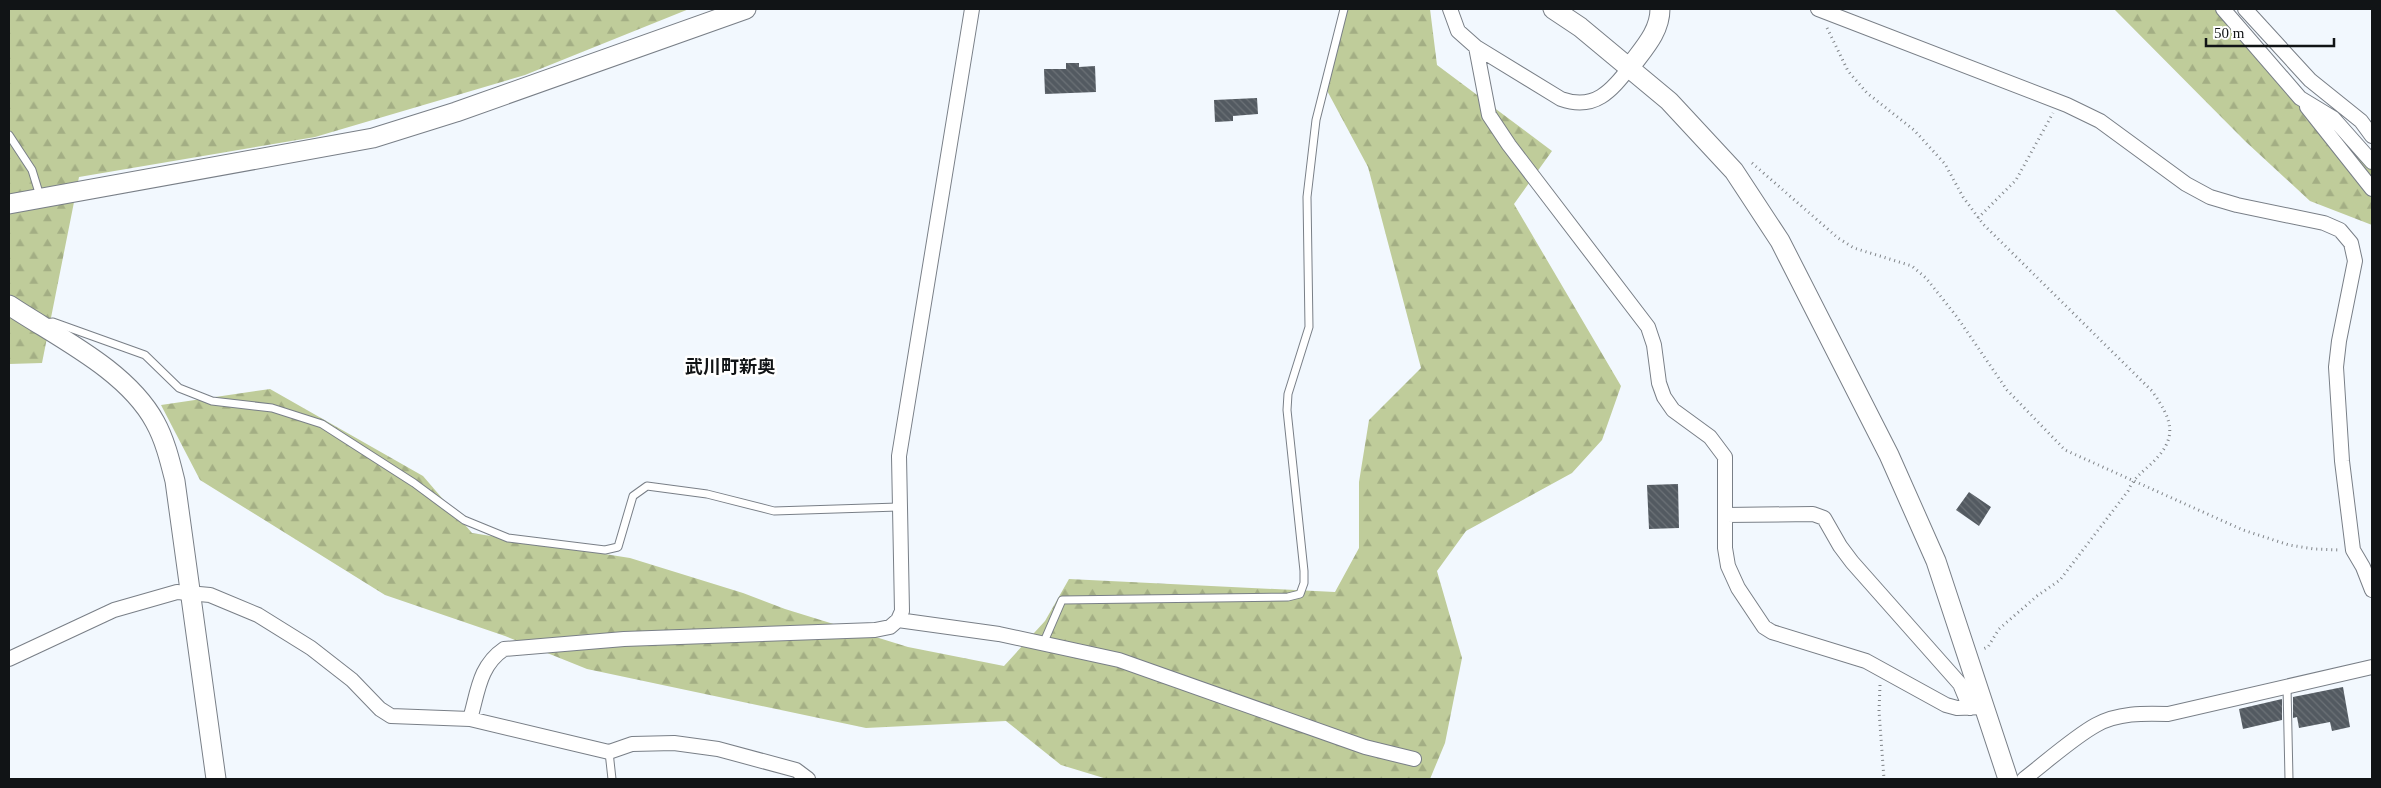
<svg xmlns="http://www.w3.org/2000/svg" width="2381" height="788" font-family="'Times New Roman','Noto Sans JP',serif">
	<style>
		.forest { fill: url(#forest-firs) }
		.building { fill: url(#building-back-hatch) }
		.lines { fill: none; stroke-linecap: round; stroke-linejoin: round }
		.lane-casing { stroke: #797f87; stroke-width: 9 }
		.street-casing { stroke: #797f87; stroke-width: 16 }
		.secondary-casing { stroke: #797f87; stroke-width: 21 }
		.path { stroke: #818589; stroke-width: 3; stroke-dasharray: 1 4; stroke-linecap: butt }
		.lane { stroke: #fff; stroke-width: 7 }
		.street { stroke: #fff; stroke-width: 14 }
		.secondary { stroke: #fff; stroke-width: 19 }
		.labels { text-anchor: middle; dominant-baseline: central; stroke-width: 5; stroke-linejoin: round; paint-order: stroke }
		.quarter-label { font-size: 18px; font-weight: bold; fill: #111416; stroke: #fff }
	</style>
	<defs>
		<pattern id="forest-firs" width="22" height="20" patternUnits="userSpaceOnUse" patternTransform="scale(1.25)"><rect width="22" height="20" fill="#bfcc9a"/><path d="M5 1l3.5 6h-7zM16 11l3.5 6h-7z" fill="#a3ae84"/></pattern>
		<pattern id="building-back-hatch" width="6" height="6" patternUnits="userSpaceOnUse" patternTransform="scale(1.25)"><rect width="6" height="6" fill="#535a61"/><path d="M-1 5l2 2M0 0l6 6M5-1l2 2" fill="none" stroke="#6c7277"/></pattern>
	</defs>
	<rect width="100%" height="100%" fill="#f2f8fe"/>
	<path class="forest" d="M9 9H689L525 75 315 137 79 177 42 363 9 364Z
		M1340 9H1430L1437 65 1552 151 1514 204 1621 386 1602 440 1572 473 1466 531 1437 571 1462 658 1445 743 1430 779H1107L1061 765 1006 721 866 728 587 669 505 636 385 595 200 480 161 405 270 389 423 476 472 533 630 558 743 593 785 609 908 647 1004 666 1045 621 1069 579 1335 592 1359 548V482L1369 420 1421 368 1368 167 1324 85Z
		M2114 9H2218L2372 170V225L2310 201 2245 141Z"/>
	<path class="building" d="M1066 63H1079V67L1095 66 1096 92 1045 94 1044 69H1066Z
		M1257 98 1258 114 1233 116V121L1215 122 1214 100Z
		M1678 484 1679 528 1649 529 1647 485Z
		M1969 492 1991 507 1979 526 1956 510Z
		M2343 687 2350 727 2332 731 2330 722 2299 728 2297 717 2293 718V697Z
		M2282 699V720L2243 729 2239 709Z"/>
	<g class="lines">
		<g class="lane-casing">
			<path id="lane" d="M9 135 32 170 40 196
				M44 323 53 322 145 355 179 388 212 401 272 408 322 424 414 483 464 520 508 538 605 550 618 547 633 496 647 486 707 494 774 511 898 507
				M1043 644 1062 600 1288 597 1300 594 1304 583V571L1287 410 1288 394 1309 327 1307 197 1316 120 1344 9
				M2287 687 2289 779
				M609 752 612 779"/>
		</g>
		<g class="street-casing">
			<path id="street" d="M1450 9 1458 31 1476 47 1561 99C1595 111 1611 91 1630 67
				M1818 9 2067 105 2100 121 2186 184 2210 197 2237 205 2324 223 2340 230 2351 243 2355 261 2339 341 2336 367 2342 461 2353 550 2363 567 2372 590
				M2223 9 2300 98 2333 118 2372 162
				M2245 9 2310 80 2361 121 2372 136
				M1476 47 1489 115 1509 145 1648 327 1654 345 1659 383 1664 397 1673 410 1710 437 1725 457V548L1728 566 1738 588 1764 627 1772 632 1866 661 1946 705 1957 708 1985 707
				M2307 107 2372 189
				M1725 515 1813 514 1824 518 1840 546 1852 562 1960 684 1970 708
				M898 620 999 634 1119 660 1365 747 1414 759
				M9 659 114 610 177 592 210 595 258 615 311 648 352 680 380 709 391 716 470 719 609 752 632 744 674 743 718 749 796 770 808 779
				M470 719C478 692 479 666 504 649L624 639 875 630 890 627 898 620 902 611 899 456 972 9
				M2024 779C2045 763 2074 737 2096 725 2117 713 2144 713 2168 714L2372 667"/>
		</g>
		<g class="secondary-casing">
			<path id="secondary" d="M1553 9 1580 27 1669 101 1734 171 1780 241 1889 455 1936 561 2008 779
				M1630 67C1643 49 1660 32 1660 9
				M9 204 373 138 456 112 746 9
				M9 305C57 337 127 370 155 422 165 440 170 461 175 481L216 779"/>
		</g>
		<path class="path" d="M1827 28 1848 71 1867 93 1914 130 1945 164 1963 197 1983 224 2152 391C2173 421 2179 438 2150 465 2141 473 2133 479 2128 491L2060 580 2037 596 1999 629 1988 647 1983 649
			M1752 163 1838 238 1854 248 1912 266 1926 278 1957 317 2007 390 2065 450 2243 530 2289 545 2314 549 2340 550
			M1978 218 2016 180 2053 113
			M1880 685 1879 711 1884 779"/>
		<use href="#lane" class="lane"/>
		<use href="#street" class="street"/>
		<use href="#secondary" class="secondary"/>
	</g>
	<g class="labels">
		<g class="quarter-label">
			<text x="730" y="367">武川町新奥</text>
		</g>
	</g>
	<rect width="2381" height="788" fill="none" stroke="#111416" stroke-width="20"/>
	<path d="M2206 38v8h128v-8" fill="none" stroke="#111416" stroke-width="2.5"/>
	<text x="2214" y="38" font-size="15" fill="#111416" stroke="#ffffff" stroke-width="4" paint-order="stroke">50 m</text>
</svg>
